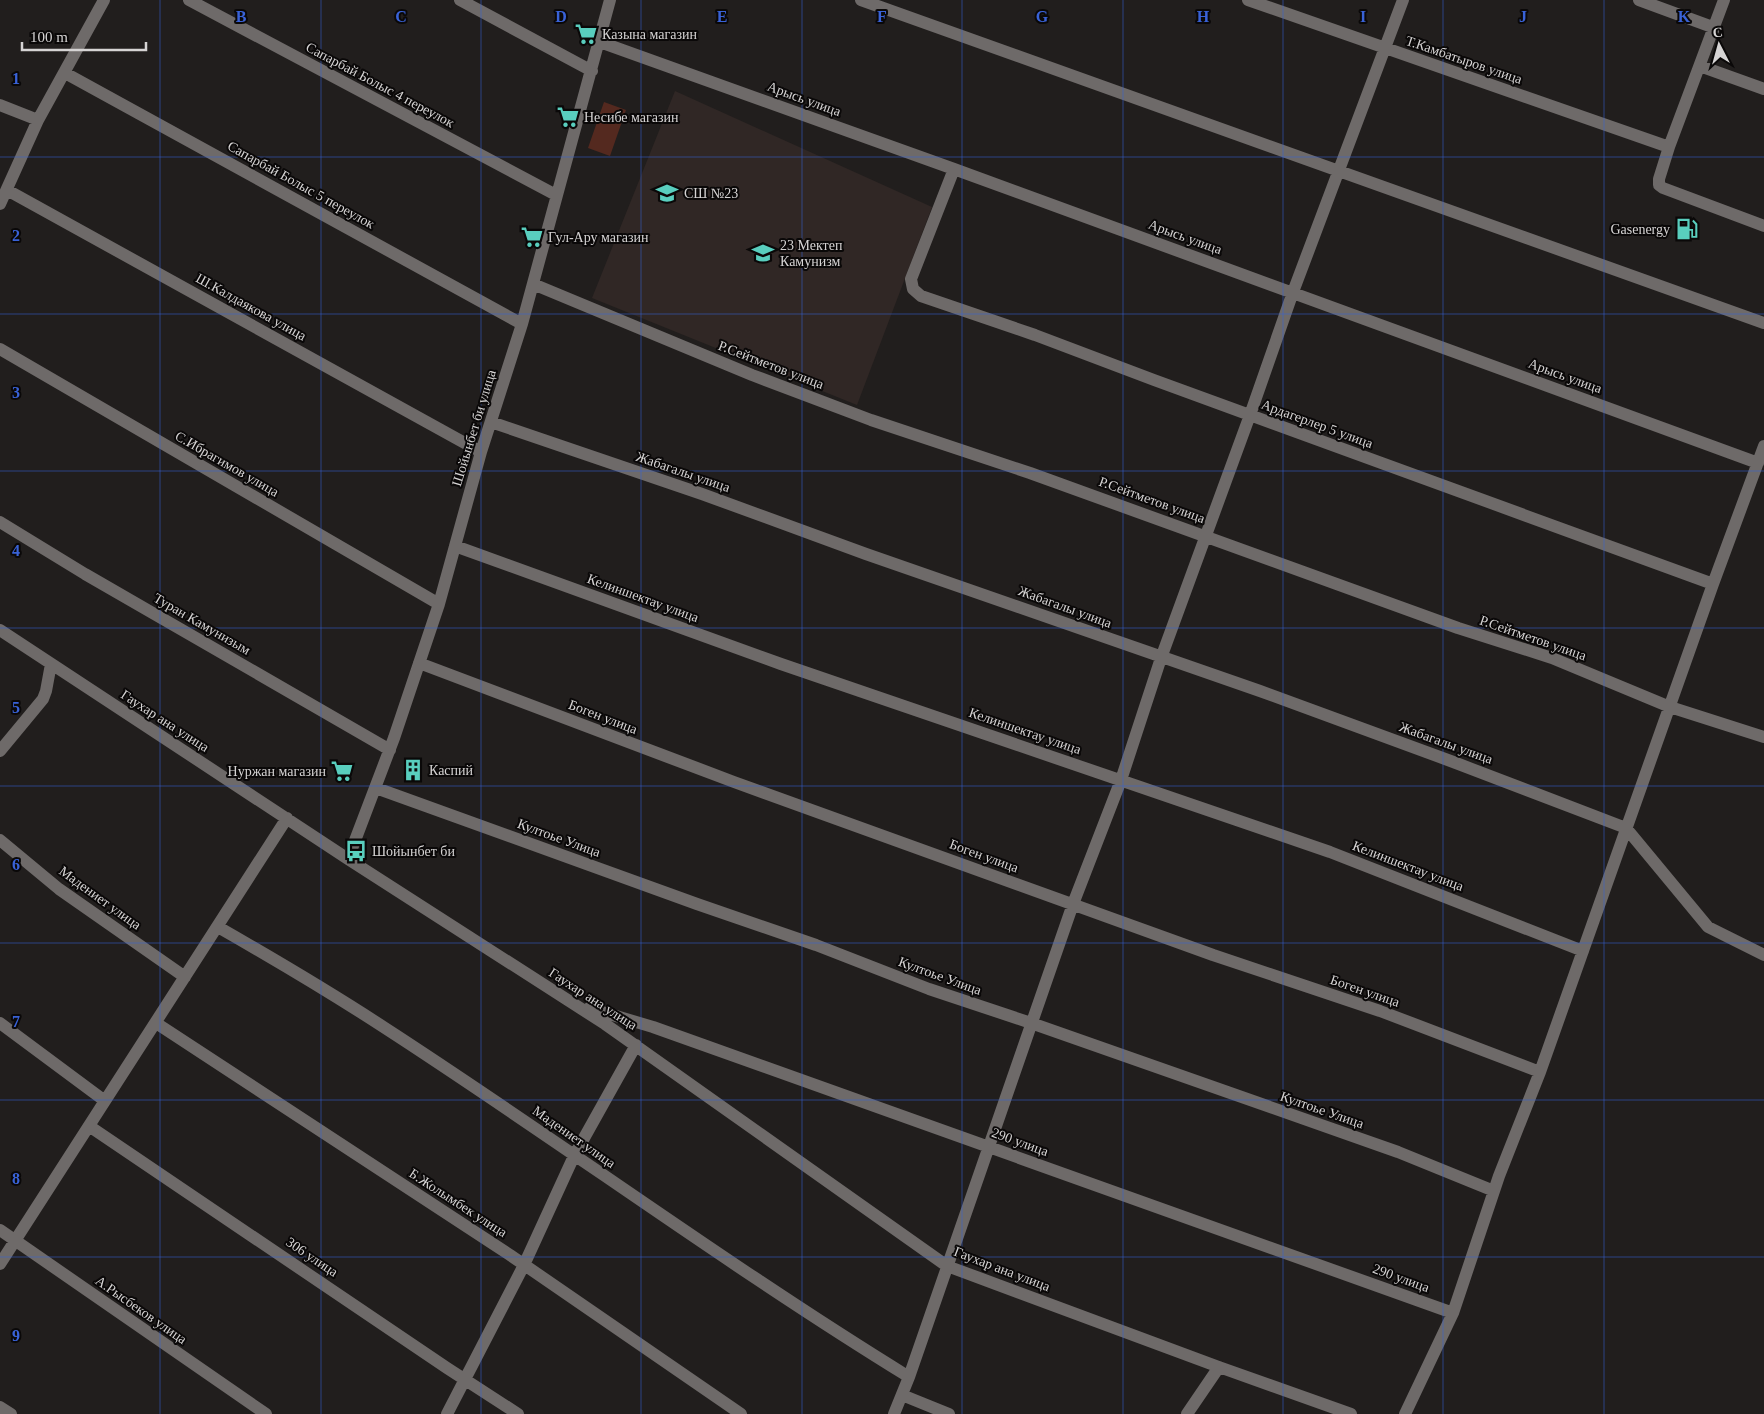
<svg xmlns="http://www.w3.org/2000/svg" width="1764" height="1414" font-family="Georgia,serif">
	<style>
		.built { fill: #302725 }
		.green { fill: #54291f }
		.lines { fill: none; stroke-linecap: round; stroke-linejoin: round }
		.minor { stroke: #6e6a69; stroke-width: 12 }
		.grid { fill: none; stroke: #3962d7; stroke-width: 1; stroke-opacity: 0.55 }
		.labels { text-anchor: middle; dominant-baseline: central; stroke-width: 4; stroke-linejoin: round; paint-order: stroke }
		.poi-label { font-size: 14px; fill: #d6d4d4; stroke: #0a0808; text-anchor: start }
		.street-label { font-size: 14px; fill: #d6d4d4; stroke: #0a0808 }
		.grid-label { font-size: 16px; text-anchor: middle; font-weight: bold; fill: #3962d7; stroke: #0a0808; stroke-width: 4; stroke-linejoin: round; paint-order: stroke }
	</style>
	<rect width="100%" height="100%" fill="#211e1d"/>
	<path class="built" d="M675 91 932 207 857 405 592 298Z"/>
	<path class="green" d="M604 102 626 110 610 156 588 148Z"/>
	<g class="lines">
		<path class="minor" d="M189 0 556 195
			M460 0 592 71
			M861 0 1764 323
			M1248 0 1669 147
			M1639 0 1715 28
			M1724 0 1669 147 1659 179V185L1663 188 1764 226
			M600 42 954 169 1758 463
			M1700 66 1764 89
			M65 73 522 324
			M0 105 38 120
			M954 169 911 279 913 289 921 296 1035 335 1154 380 1713 584
			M7 190 481 452
			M0 204 38 120 104 0
			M533 284 752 375 871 420 1030 473 1458 628 1552 658 1670 707 1764 737
			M0 349 439 604
			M491 422 702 494 866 554 1260 691 1456 763 1626 828 1708 927 1764 955
			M0 522 85 574 390 750
			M455 546 781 664 1330 852 1583 951
			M0 630 348 859 605 1024 947 1266 1219 1367 1351 1414
			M419 663 734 782 1213 955 1380 1011 1540 1072
			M0 751 43 699 46 691 51 664
			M376 788 697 904 816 945 929 989 1031 1023 1398 1152 1494 1191
			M0 840 59 889 185 977
			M348 859 394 738 439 604 481 452 522 324 610 0
			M218 927C274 959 330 992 385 1028 561 1142 730 1267 909 1377
			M589 1008 653 1027 1453 1313
			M0 1023 105 1101
			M156 1023 510 1255 741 1414
			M89 1126 447 1368 518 1414
			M0 1230 266 1414
			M0 1264 287 818
			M902 1395 949 1414
			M0 1407 11 1414
			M447 1414 524 1265 574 1156 636 1045
			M894 1414 909 1377 1073 904 1121 780 1161 658 1250 415 1293 292 1403 0
			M1187 1414 1219 1367
			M1405 1414 1453 1313 1499 1176 1540 1072 1713 584 1764 446"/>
	</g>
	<path class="grid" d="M160 0V1414M321 0V1414M481 0V1414M641 0V1414M802 0V1414M962 0V1414M1123 0V1414M1283 0V1414M1443 0V1414M1604 0V1414M0 157H1764M0 314H1764M0 471H1764M0 628H1764M0 786H1764M0 943H1764M0 1100H1764M0 1257H1764"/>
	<defs>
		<g id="supermarket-bare" transform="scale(1.725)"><path d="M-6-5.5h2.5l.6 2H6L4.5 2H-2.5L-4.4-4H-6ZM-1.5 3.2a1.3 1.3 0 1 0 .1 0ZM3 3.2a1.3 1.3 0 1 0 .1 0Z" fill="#59cebe" stroke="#0a0808" stroke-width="2.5" paint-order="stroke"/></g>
		<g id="school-bare" transform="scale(1.725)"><path d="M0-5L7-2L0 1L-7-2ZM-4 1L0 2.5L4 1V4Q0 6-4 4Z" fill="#59cebe" stroke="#0a0808" stroke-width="2.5" paint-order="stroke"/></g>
		<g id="fuel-bare" transform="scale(1.725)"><path d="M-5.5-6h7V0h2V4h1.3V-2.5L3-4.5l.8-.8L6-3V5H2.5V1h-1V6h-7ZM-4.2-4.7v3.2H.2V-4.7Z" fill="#59cebe" stroke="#0a0808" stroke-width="2.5" paint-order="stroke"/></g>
		<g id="building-bare" transform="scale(1.725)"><path d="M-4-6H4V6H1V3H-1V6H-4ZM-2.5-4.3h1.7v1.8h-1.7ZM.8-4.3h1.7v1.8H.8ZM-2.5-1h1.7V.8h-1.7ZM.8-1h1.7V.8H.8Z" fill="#59cebe" stroke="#0a0808" stroke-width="2.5" paint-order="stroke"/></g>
		<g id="bus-bare" transform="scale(1.725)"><path d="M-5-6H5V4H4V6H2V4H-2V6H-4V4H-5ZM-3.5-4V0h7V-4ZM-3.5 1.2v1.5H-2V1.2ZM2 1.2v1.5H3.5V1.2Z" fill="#59cebe" stroke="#0a0808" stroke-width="2.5" paint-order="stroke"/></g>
	</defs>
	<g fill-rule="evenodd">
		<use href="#supermarket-bare" x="586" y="34"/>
		<use href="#supermarket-bare" x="568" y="117"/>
		<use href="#school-bare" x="667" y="193"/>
		<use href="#fuel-bare" x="1687" y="229"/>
		<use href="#supermarket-bare" x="532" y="237"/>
		<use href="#school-bare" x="763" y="253"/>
		<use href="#building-bare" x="413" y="770"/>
		<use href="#supermarket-bare" x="342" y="771"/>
		<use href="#bus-bare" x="356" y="851"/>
	</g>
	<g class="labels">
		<g class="poi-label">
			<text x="602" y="34">Казына магазин</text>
			<text x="584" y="117">Несибе магазин</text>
			<text x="684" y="193">СШ №23</text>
			<text x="1670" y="229" text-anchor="end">Gasenergy</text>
			<text x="548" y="237">Гул-Ару магазин</text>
			<text x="780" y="245">23 Мектеп<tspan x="780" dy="16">Камунизм</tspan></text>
			<text x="429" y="770">Каспий</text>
			<text x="326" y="771" text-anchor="end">Нуржан магазин</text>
			<text x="372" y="851">Шойынбет би</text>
		</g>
		<g class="street-label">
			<text transform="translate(1464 60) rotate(19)">Т.Камбатыров улица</text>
			<text transform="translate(380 85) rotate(28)">Сапарбай Болыс 4 переулок</text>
			<text transform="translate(804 99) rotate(20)">Арысь улица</text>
			<text transform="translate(301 185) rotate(29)">Сапарбай Болыс 5 переулок</text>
			<text transform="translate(1185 237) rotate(20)">Арысь улица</text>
			<text transform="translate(251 307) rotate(29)">Ш.Калдаякова улица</text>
			<text transform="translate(771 365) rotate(21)">Р.Сейтметов улица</text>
			<text transform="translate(1565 376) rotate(20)">Арысь улица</text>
			<text transform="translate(1317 424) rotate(20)">Ардагерлер 5 улица</text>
			<text transform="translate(474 428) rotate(-73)">Шойынбет би улица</text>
			<text transform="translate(227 464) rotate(30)">С.Ибрагимов улица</text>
			<text transform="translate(683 472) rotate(19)">Жабагалы улица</text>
			<text transform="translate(1152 500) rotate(20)">Р.Сейтметов улица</text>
			<text transform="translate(643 598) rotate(20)">Келиншектау улица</text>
			<text transform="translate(1065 607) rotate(20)">Жабагалы улица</text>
			<text transform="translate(202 624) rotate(30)">Туран Камунизым</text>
			<text transform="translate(1533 638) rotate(19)">Р.Сейтметов улица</text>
			<text transform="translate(603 717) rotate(21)">Боген улица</text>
			<text transform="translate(165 721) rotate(33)">Гаухар ана улица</text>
			<text transform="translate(1025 731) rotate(19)">Келиншектау улица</text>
			<text transform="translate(1446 743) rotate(20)">Жабагалы улица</text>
			<text transform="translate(559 838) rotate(20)">Култоье Улица</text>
			<text transform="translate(984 856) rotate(20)">Боген улица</text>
			<text transform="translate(1408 866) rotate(21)">Келиншектау улица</text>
			<text transform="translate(100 898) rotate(36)">Мадениет улица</text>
			<text transform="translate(940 976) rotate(20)">Култоье Улица</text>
			<text transform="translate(1365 991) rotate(19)">Боген улица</text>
			<text transform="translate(593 999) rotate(33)">Гаухар ана улица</text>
			<text transform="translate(1322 1110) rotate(19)">Култоье Улица</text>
			<text transform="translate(574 1137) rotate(35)">Мадениет улица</text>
			<text transform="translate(1020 1142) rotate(20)">290 улица</text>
			<text transform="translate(458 1203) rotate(33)">Б.Жолымбек улица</text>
			<text transform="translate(312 1257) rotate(34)">306 улица</text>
			<text transform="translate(1002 1269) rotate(21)">Гаухар ана улица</text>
			<text transform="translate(1401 1278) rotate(20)">290 улица</text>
			<text transform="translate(141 1310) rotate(35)">А.Рысбеков улица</text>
		</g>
	</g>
	<g class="grid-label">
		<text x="241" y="22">B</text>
		<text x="401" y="22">C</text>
		<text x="561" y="22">D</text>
		<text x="722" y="22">E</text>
		<text x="882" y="22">F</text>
		<text x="1042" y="22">G</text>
		<text x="1203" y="22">H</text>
		<text x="1363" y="22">I</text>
		<text x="1523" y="22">J</text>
		<text x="1684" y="22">K</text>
		<text x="16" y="84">1</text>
		<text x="16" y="241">2</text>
		<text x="16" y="398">3</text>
		<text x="16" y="556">4</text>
		<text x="16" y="713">5</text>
		<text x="16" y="870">6</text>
		<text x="16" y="1027">7</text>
		<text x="16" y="1184">8</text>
		<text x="16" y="1341">9</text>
	</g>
	<g transform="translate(1719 45) rotate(354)" stroke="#0a0808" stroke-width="4" paint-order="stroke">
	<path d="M0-4L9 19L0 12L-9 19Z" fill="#d6d4d4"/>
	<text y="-8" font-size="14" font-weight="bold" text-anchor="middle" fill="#d6d4d4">С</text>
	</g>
	<path d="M22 42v8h124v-8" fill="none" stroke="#d6d4d4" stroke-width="2.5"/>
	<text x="30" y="42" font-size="15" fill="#d6d4d4" stroke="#0a0808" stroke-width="4" paint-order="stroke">100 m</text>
</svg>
